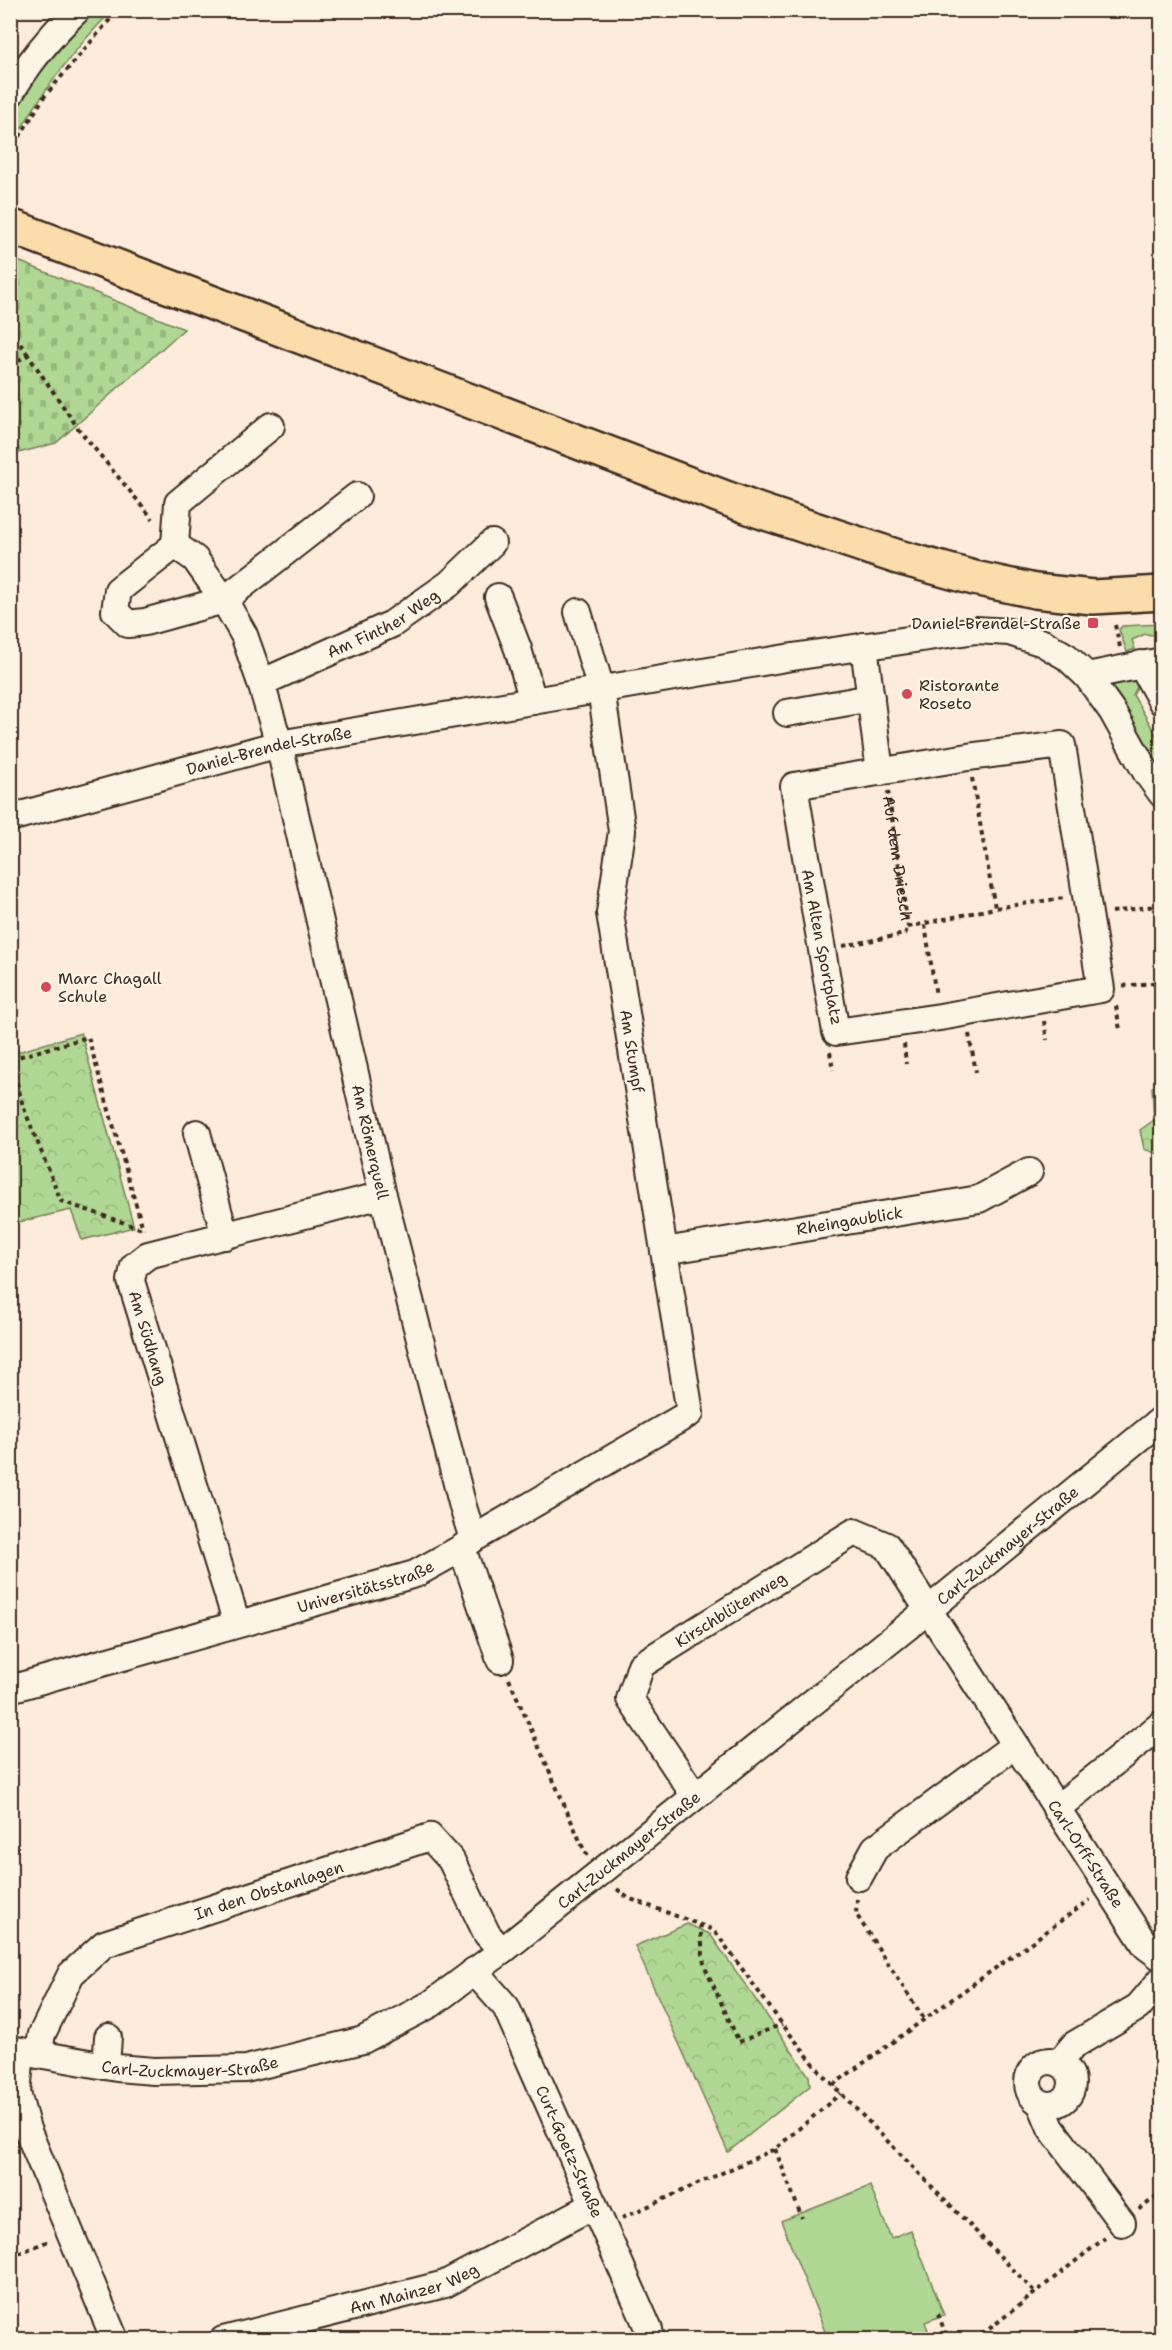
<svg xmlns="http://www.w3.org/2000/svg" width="1172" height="2350" font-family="'Shantell Sans',sans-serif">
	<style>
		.grass { fill: #b0d793; stroke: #768058; stroke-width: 1.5 }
		.cemetery { fill: url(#cemetery-stones); stroke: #768058; stroke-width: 1.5 }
		.park { fill: url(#park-crowns); stroke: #768058; stroke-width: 1.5 }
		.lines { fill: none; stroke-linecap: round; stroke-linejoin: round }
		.minor-casing { stroke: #3b2a1e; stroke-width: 30 }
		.major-casing { stroke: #3b2a1e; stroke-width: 38 }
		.path { stroke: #3b2a1e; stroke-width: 4; stroke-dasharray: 4.5 4.5; stroke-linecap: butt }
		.minor { stroke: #fcf5e5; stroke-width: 26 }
		.major { stroke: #fbddab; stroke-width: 33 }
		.poi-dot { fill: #d1495b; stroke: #fcf5e5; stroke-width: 2 }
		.labels { text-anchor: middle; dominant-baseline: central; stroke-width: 4.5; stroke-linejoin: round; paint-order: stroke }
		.street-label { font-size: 16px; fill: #3b2a1e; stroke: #fcf5e5 }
		.poi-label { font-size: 16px; fill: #3b2a1e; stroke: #fcf5e5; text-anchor: start }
	</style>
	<defs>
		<pattern id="cemetery-stones" width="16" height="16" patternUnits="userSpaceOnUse" patternTransform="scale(1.5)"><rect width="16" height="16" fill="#b0d793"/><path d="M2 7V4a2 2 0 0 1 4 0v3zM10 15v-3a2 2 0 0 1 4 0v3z" fill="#98b97e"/></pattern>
		<pattern id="park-crowns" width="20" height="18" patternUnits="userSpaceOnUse" patternTransform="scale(1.5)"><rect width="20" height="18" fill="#b0d793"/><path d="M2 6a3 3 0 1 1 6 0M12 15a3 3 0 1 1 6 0" fill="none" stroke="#98b97e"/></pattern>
	</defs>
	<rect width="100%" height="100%" fill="#fdebdc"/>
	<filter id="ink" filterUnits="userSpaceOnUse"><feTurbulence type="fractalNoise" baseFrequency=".0167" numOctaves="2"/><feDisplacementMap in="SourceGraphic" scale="12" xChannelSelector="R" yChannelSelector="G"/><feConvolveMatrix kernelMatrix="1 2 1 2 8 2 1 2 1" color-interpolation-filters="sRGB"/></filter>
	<g filter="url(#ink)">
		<path class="grass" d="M92 11H112C72 50 39 97 11 146V119L16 110 37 76Z
			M1161 624V636L1145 634 1132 640 1135 649 1127 652 1119 630 1122 626Z
			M1142 677 1133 695 1161 743V772L1114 691V683Z
			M870 2186 891 2238 911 2230 944 2315 925 2322 928 2330 903 2339H828L781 2221Z"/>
		<path class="cemetery" d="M11 258 184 329 56 443 11 455Z"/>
		<path class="park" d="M81 1033 134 1227 82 1240 71 1210 10 1224 11 1054Z
			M1161 1085H1162L1161 1155 1144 1149 1140 1130 1154 1120 1152 1087Z
			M687 1924 710 1934 809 2076 810 2086 728 2152 635 1946Z"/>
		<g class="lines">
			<g class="minor-casing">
				<g id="minor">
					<path d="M10 94C28 63 51 35 77 10"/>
					<path id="s2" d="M357 496 224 600 145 622 128 624 115 611 118 590 175 545 195 559 224 600 244 635 261 683 279 744 383 1195 463 1507 473 1539"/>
					<path d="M175 545 178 503 271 426"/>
					<path d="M498 597 518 649 533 701"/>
					<path d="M864 646 880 772"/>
					<path d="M1141 664 1162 702"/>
					<path d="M1087 676 1162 661"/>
					<path id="s3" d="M261 683 392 624 449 584 492 543"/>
					<path d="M787 713 871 698"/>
					<path d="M1062 745 1101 989 940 1017 836 1032 794 786 968 757Z"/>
					<path id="s4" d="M10 818 279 744 786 658 976 630 1009 632 1043 643 1067 657 1087 676 1112 711 1146 772 1162 794"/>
					<path d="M197 1133 225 1236"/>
					<path id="s5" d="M664 1251 979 1199 1029 1172"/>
					<path d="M462 1548 500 1660"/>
					<path d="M237 1624 131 1281 134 1266 148 1255 383 1195"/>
					<path id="s6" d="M10 1689 415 1574 462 1548 473 1539 690 1413 610 913 622 831 601 689 578 612"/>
					<path id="s7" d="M695 1796 630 1699 641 1665 854 1532 887 1546 1146 1946 1162 1958"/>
					<path d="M1056 1809 1162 1724"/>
					<path d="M859 1877 875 1848 1015 1745"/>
					<path id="s8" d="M474 1971 506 2007 649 2330 651 2340"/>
					<path id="s9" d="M10 2049 117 2068 154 2071 246 2069 363 2040 431 2004 502 1951 927 1611 1162 1419"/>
					<path d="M21 2052 17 2093 27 2129 115 2340"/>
					<path id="s10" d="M38 2055 42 2034 71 1974 104 1944 430 1837 451 1860 487 1934 502 1951"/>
					<circle cx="1050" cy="2083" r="22"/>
					<path d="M1059 2063 1074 2045 1138 2007 1162 1979"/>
					<path d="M106 2066 108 2037"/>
					<path d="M1041 2104 1051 2128 1122 2223"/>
					<path id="s11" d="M223 2340 445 2284 594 2205"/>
				</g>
			</g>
			<g class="major-casing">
				<path id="major" d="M10 226 757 510 898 557 974 578 1035 591 1093 597 1162 593"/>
			</g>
			<g class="path">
				<path d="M10 152 44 97 118 10"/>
				<path d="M10 329 28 355"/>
				<path d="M10 365 28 355 80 431 153 519"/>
				<path d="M1115 625 1120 647"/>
				<path d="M972 778 995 908"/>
				<path id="s1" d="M888 791 908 927"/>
				<path d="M1112 912 1162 905"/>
				<path d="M925 925 936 996"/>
				<path d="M908 927 995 908 1064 898"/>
				<path d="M843 946 905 934 908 927"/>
				<path d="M1123 986 1162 982"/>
				<path d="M1116 1006 1120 1030"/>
				<path d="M1044 1021 1047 1040"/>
				<path d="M969 1034 976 1072"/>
				<path d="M904 1044 906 1064"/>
				<path d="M830 1052 833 1070"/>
				<path d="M10 1056 23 1106 61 1201 142 1229"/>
				<path d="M11 1059 88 1037 143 1229"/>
				<path d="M509 1679 584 1850 588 1856"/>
				<path d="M617 1889 628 1898 714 1930 782 2024 821 2073 1036 2293"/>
				<path d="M857 1899 856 1914 924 2019"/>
				<path d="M700 1924 704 1965 739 2042 782 2024"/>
				<path d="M833 2085 1090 1900"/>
				<path d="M775 2149 802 2218"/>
				<path d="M1139 2210 1162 2192"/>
				<path d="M622 2218 775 2149 841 2093"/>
				<path d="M10 2257 51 2240"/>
				<path d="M938 2314 948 2340"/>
				<path d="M975 2340 1105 2238"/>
			</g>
			<use href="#minor" class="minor"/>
			<use href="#major" class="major"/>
		</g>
	</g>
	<g class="poi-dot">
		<rect x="1087" y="617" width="12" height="12" rx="3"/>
		<circle cx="907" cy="694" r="6"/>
		<circle cx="46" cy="987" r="6"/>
	</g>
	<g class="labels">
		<g class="street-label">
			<text stroke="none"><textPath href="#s3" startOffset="136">Am Finther Weg</textPath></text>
			<text stroke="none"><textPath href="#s4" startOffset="268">Daniel-Brendel-Straße</textPath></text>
			<text stroke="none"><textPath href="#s1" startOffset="68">Auf dem Driesch</textPath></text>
			<text transform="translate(822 947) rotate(79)">Am Alten Sportplatz</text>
			<text transform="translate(632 1051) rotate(81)">Am Stumpf</text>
			<text stroke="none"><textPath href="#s2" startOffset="1018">Am Römerquell</textPath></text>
			<text stroke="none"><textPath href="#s5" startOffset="188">Rheingaublick</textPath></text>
			<text transform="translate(148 1338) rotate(73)">Am Südhang</text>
			<text stroke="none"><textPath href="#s9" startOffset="1172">Carl-Zuckmayer-Straße</textPath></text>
			<text stroke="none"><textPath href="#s6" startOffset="370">Universitätsstraße</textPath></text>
			<text stroke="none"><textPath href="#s7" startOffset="258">Kirschblütenweg</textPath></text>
			<text stroke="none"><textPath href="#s9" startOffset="686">Carl-Zuckmayer-Straße</textPath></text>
			<text stroke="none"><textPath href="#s7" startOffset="806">Carl-Orff-Straße</textPath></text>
			<text stroke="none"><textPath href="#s10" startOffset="306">In den Obstanlagen</textPath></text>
			<text stroke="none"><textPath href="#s9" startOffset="182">Carl-Zuckmayer-Straße</textPath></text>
			<text stroke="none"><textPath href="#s8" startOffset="206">Curt-Goetz-Straße</textPath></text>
			<text stroke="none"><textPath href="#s11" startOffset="198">Am Mainzer Weg</textPath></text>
		</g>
		<g class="poi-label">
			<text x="1081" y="623" text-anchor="end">Daniel-Brendel-Straße</text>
			<text x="919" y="685">Ristorante<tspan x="919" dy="18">Roseto</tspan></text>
			<text x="58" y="978">Marc Chagall<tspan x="58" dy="18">Schule</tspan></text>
		</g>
	</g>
	<rect width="1172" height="2350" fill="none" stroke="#fcf5e5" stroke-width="36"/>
	<rect x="18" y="18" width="1136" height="2314" fill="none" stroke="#3b2a1e" stroke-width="2" filter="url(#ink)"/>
</svg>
